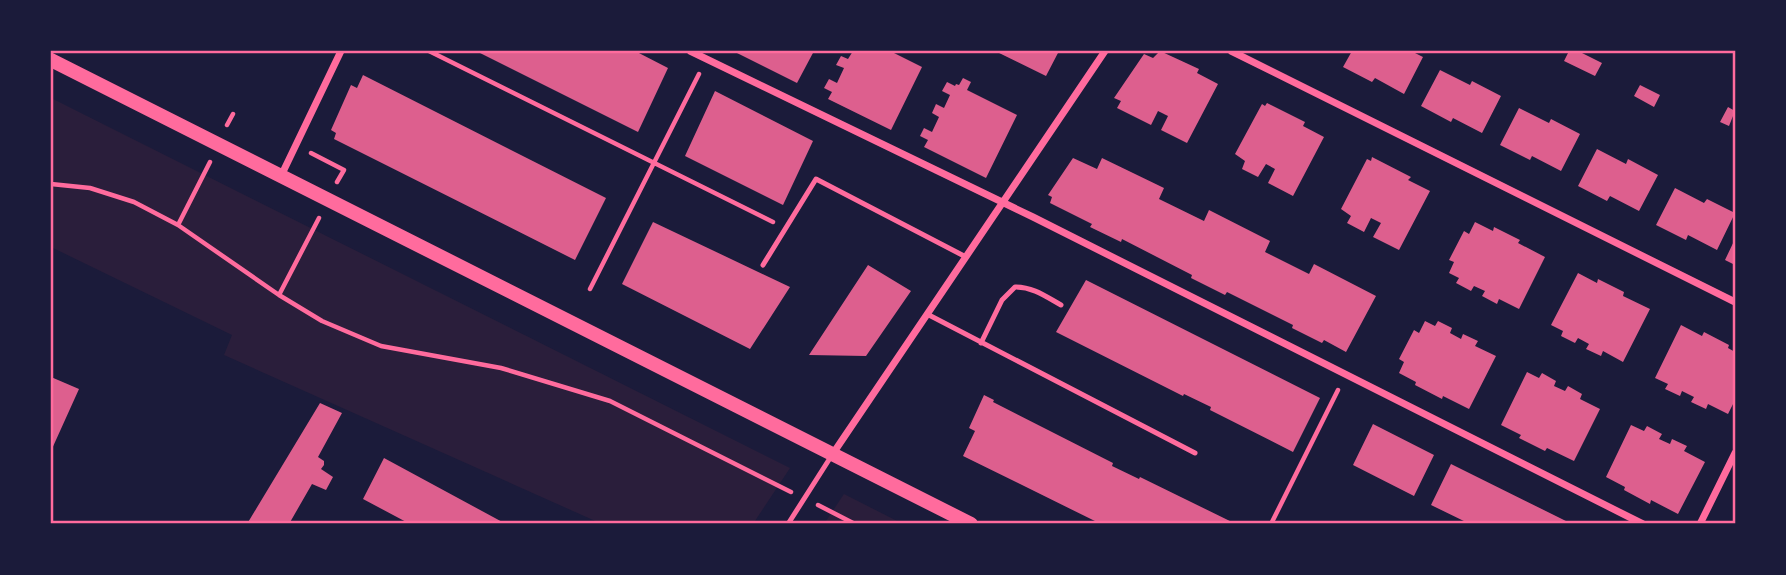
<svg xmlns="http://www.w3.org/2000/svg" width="1786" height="575" font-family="Barlow,sans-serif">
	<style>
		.green { fill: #2a1e3b }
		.building { fill: #dd5f8e }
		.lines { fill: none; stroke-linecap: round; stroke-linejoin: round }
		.path { stroke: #ff6b9d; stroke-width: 4.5 }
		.service { stroke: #ff6b9d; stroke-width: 5 }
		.minor { stroke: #ff6b9d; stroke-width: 7 }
		.secondary { stroke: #ff6b9d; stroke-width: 14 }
		.neatline { fill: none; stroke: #ff6b9d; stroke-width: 2.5 }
	</style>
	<rect width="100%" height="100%" fill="#1b1b3a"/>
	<path class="green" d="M51 98 790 468 753 524H602L224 355 232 335 51 247Z
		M844 494 903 524H824Z"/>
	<path class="building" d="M476 51H635L668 68 638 132Z
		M733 51H814L797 83Z
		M853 51H890L922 67 891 130 828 99 832 92 824 88 829 79 837 83 844 68 836 65 841 56 848 59Z
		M995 51H1059L1046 76Z
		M1160 51 1199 69 1197 73 1218 84 1187 143 1161 130 1168 116 1158 111 1151 125 1117 108 1121 101 1114 98 1144 54 1153 58Z
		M1352 51H1411L1423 57 1404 94 1375 78 1372 82 1343 67Z
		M1569 51H1578L1602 63 1595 76 1564 61Z
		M1440 70 1470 85 1472 81 1501 96 1482 133 1453 118 1451 122 1421 106Z
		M363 75 606 198 575 260 334 139 336 133 331 130 351 85 357 88Z
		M963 78 971 82 967 90 1017 115 986 178 924 147 928 140 920 136 924 128 932 132 939 117 932 113 936 104 944 108 950 95 942 91 947 82 955 86 956 84 959 85Z
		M1640 85 1660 95 1654 107 1634 96Z
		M715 91 813 141 783 205 685 156Z
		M1267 103 1305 122 1303 126 1324 137 1293 196 1268 183 1275 169 1266 164 1258 177 1242 169 1245 161 1235 154 1262 104 1265 106Z
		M1728 107 1735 111 1729 126 1720 122Z
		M1519 108 1549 123 1551 119 1580 134 1561 171 1532 156 1530 160 1500 145Z
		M1597 149 1626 164 1628 159 1658 175 1639 211 1610 196 1607 201 1578 186Z
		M1372 157 1411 177 1408 180 1430 191 1399 250 1373 237 1381 223 1371 218 1364 232 1347 223 1351 216 1341 209 1367 159 1371 161Z
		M1073 158 1097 169 1102 158 1164 188 1159 199 1204 221 1209 210 1270 241 1265 252 1309 274 1314 264 1376 296 1346 352 1324 340 1322 343 1292 328 1293 325 1227 292 1225 295 1191 278 1192 275 1122 239 1121 242 1090 227 1092 224 1050 203 1052 197 1048 195Z
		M1675 188 1704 203 1707 199 1735 213 1717 250 1688 235 1686 240 1656 225Z
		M653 222 790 287 750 349 622 284Z
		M1475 222 1493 231 1494 227 1520 240 1518 243 1545 257 1519 309 1499 299 1497 304 1482 296 1485 291 1474 286 1471 291 1456 283 1459 278 1449 273 1454 262 1449 260 1464 231 1469 234Z
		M1735 239V265L1725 260Z
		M868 265 911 291 866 356 809 355Z
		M1578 273 1597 283 1598 279 1624 292 1623 296 1650 309 1623 362 1603 351 1601 356 1586 349 1589 344 1578 338 1575 343 1561 336 1563 331 1551 325Z
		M1086 280 1320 398 1293 452 1210 410 1211 407 1184 394 1183 396 1056 332Z
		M1425 321 1435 326 1438 321 1452 328 1450 333 1461 339 1463 334 1478 341 1475 346 1496 356 1469 409 1443 396 1442 399 1415 385 1416 382 1399 373 1404 362 1399 359 1414 330 1419 333Z
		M1681 325 1702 336 1704 332 1729 345 1728 348 1735 352V400L1728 414 1708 404 1706 409 1691 402 1694 397 1682 391 1680 396 1665 389 1668 384 1655 378Z
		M1527 372 1539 378 1542 373 1556 381 1554 386 1565 391 1568 386 1582 394 1580 399 1600 409 1574 461 1547 448 1545 451 1519 438 1521 435 1501 425Z
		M51 377 79 389 51 451Z
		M984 395 994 400 993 402 1113 463 1112 466 1139 479 1140 477 1236 524H1101L963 456 975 431 969 428Z
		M320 403 342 413 318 457 324 461V465L321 469 333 477 326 490 312 484 289 524H247Z
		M1373 424 1434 455 1414 496 1353 465Z
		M1631 425 1644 431 1647 426 1662 434 1659 439 1670 444 1672 439 1687 446 1684 451 1705 462 1678 514 1651 500 1650 504 1624 490 1625 487 1606 477Z
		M384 458 506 524H410L363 499Z
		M1451 464 1572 524H1470L1431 505Z"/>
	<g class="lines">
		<path class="path" d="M429 51 773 222
			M227 125 233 114
			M311 153 344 170 337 182
			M51 184 90 188 134 202 178 225 279 295 322 321 381 346 501 368 610 401 791 492
			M178 225 210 162
			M590 289 699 74
			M279 295 319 218
			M818 505 855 524
			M1271 524 1338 390"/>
		<path class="service" d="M763 265 816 179 966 257
			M927 314 1195 453
			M981 343 1002 300 1015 287C1033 287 1045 296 1061 305
			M788 524 832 455"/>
		<path class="minor" d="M690 51 1033 217 1643 524
			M1231 51 1735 302
			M281 176 341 51
			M832 455 1105 51
			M1700 524 1735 453"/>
		<path class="secondary" d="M51 60 971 524"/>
	</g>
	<rect width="1786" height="575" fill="none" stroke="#1b1b3a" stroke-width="105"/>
	<rect x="52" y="52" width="1682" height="470" class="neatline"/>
</svg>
